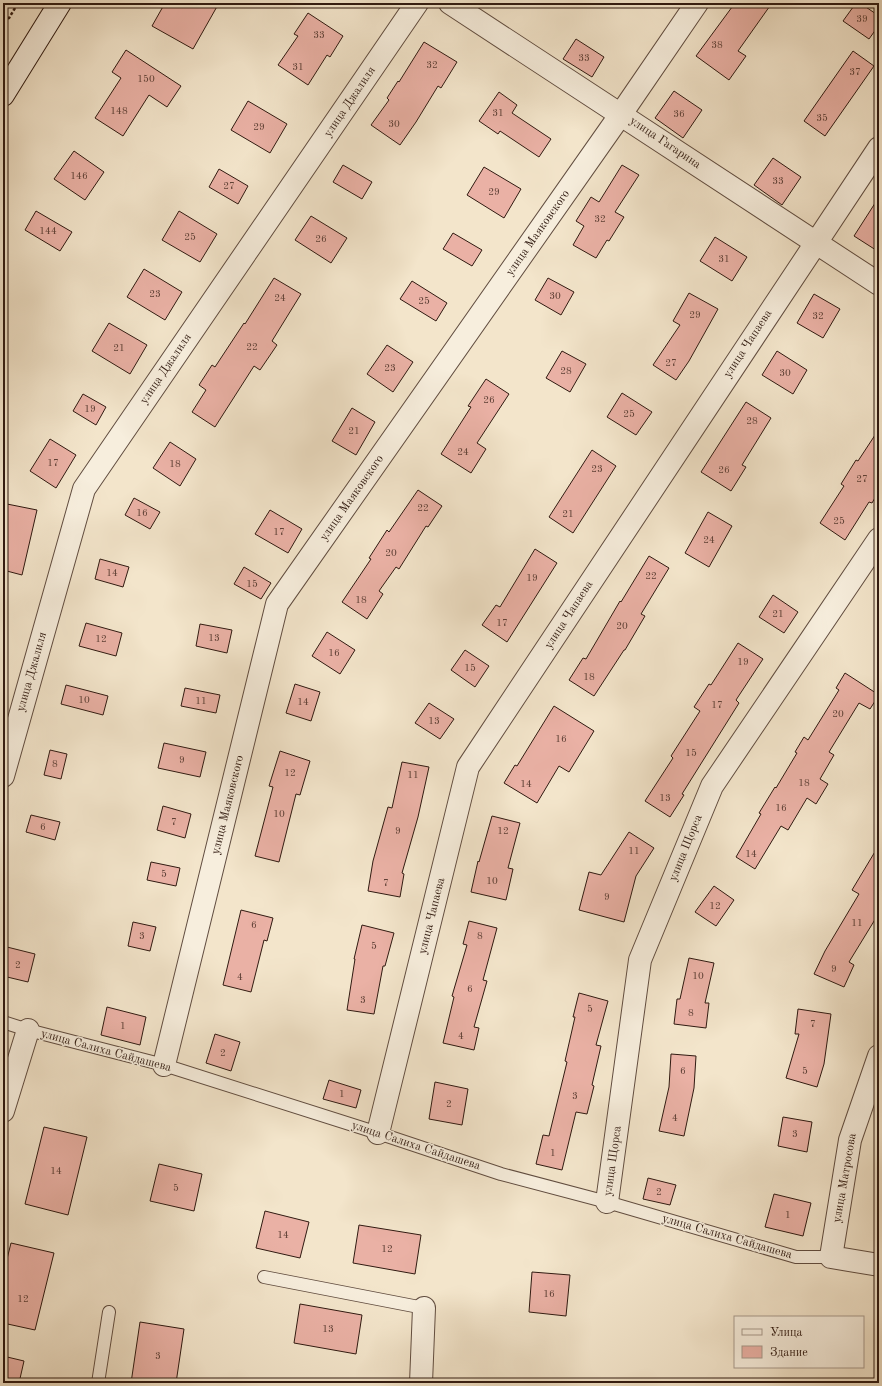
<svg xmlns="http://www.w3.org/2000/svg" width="882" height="1386" font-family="'Old Standard TT',serif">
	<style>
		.building { fill: #eab1a5; stroke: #301a11 }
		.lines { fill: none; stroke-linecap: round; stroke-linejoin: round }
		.lane-casing { stroke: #614d40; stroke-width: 14 }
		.street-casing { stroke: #614d40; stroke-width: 24 }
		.secondary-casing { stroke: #301a11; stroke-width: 24 }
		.path { stroke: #301a11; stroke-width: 2.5; stroke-dasharray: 3 2; stroke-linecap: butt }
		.lane { stroke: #f7eedd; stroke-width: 12 }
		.street { stroke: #f7eedd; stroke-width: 22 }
		.secondary { stroke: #f7eedd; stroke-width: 22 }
		.labels { text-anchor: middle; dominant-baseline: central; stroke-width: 3; stroke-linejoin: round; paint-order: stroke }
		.number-label { font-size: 10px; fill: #5e4036 }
		.street-label { font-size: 12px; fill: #301a11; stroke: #f7eedd }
	</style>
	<rect width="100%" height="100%" fill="#f3e5cb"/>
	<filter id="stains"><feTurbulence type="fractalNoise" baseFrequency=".005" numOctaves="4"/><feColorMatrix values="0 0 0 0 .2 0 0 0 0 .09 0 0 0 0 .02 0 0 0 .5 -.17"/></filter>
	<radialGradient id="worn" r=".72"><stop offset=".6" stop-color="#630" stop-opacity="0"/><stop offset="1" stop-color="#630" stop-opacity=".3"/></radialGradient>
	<path class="building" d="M165 3H219L193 49 152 26Z
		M735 3H772L738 51 746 56 729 80 696 56Z
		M856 3H860L879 16V25L869 39 843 21Z
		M308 13 343 36 330 57 327 55 308 85 278 65 298 36 294 34Z
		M576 39 604 57 592 77 563 59Z
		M424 42 457 62 441 88 438 86 416 122 400 145 371 125 389 100 387 98 398 81 399 82Z
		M126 50 181 86 167 107 149 95 123 136 95 118 121 78 112 72Z
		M853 51 874 66 825 136 804 121Z
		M674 91 702 110 683 138 655 118Z
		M499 92 517 105 512 113 551 139 539 157 500 131 498 134 479 121Z
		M248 101 287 124 270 153 231 130Z
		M74 151 104 172 85 200 54 179Z
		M773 158 801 177 782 205 754 185Z
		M343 165 372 182 362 199 333 182Z
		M622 165 639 175 615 212 624 217 609 241 607 240 596 258 573 245 584 226 576 221 591 197 599 202Z
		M484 167 521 189 504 218 467 195Z
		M219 169 248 186 238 204 209 187Z
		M879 197V252L854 236Z
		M36 211 72 232 60 251 25 230Z
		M179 211 217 234 200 262 162 240Z
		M311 216 347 238 331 263 295 240Z
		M453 233 482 250 472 266 443 249Z
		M715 237 747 257 732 281 700 261Z
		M144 269 182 292 165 320 127 297Z
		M274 278 301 294 272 341 277 345 260 370 254 366 215 427 192 412 206 390 199 385 212 365 215 367 244 323 245 324Z
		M548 278 574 292 561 315 535 300Z
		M412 281 447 303 436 321 400 299Z
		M689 293 718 309 689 361 676 380 653 365 680 325 673 321Z
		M814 294 840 309 823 338 797 323Z
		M109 323 147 345 130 374 92 351Z
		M387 345 413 362 393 392 367 374Z
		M562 351 586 364 570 392 546 378Z
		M777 351 807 370 793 394 762 375Z
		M486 379 509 394 477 443 486 449 471 473 441 454 471 407 468 406Z
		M622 393 652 412 636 435 607 417Z
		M83 394 106 407 96 425 73 411Z
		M746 402 771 418 742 465 746 467 731 491 701 472Z
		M352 408 375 422 356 455 332 441Z
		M879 429V491L872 503 869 502 845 540 820 523 844 486 841 484 856 460 858 461Z
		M50 439 76 455 56 488 30 471Z
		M170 442 196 459 180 486 153 468Z
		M592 450 616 466 573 533 549 517Z
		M418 490 442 506 428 527 426 526 399 569 396 567 379 591 383 594 367 619 342 602 371 559 369 558 387 530 389 532Z
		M134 498 160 512 150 529 125 515Z
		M7 504 37 510 22 575 3 570V522Z
		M270 510 302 529 288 553 255 534Z
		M708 512 732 526 709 567 685 553Z
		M535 549 557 563 507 642 482 625 496 605 500 607Z
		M649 556 669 568 641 614 645 616 625 650H624L594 696 569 680 583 658 586 659 620 601 621 602Z
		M100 559 129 567 123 587 95 579Z
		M244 567 271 583 261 599 234 584Z
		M773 595 798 612 784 633 759 617Z
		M86 623 122 633 116 656 79 646Z
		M200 624 232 630 227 653 196 646Z
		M327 632 355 650 340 674 312 656Z
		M738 643 763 659 736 700 739 703 682 794 684 795 670 817 645 801 673 758 671 756 700 711 694 707 709 684 711 685Z
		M465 650 489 666 475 687 451 670Z
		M845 673 879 695 870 709 859 703 829 752 834 755 820 779 828 784 816 804 807 798 788 830 781 826 755 869 736 857 761 814 759 813 775 787 776 788 797 753 795 752 804 737 808 740 839 690 836 688Z
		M295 684 320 692 311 721 286 713Z
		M66 685 108 696 103 715 61 704Z
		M185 688 220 695 216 713 181 706Z
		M429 703 454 719 440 739 415 723Z
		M554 706 594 731 569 772 559 766 537 803 504 783 515 765 517 766Z
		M164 743 206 752 200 777 158 768Z
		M50 750 67 754 61 779 44 775Z
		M280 751 310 761 300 795 296 794 279 862 255 856 273 787 269 786Z
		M402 762 429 767 418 817 402 873 404 874 400 897 368 891 373 861 388 807 392 808Z
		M163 806 191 814 185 838 157 830Z
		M31 815 60 822 55 840 26 832Z
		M492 816 520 823 508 868 513 869 506 900 471 892 478 861 479 862Z
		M629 832 654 848 636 876 624 922 579 910 589 872 601 875Z
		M879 845V913L849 962 854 965 844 987 814 974 825 951 859 894 852 890Z
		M151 862 180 868 176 886 147 880Z
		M714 886 734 900 716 926 695 912Z
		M241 910 273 918 267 941 264 940 251 992 223 985Z
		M469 921 497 928 483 980 487 981 474 1027 479 1028 474 1050 443 1043 454 997 452 996 467 945 463 944Z
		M133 922 156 927 150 951 128 946Z
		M362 925 394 933 385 966H383L374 1014 347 1010 355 959H354Z
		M3 946 35 954 28 982 3 976Z
		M689 958 714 963 705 1003H709L706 1028 674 1024 677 999H680Z
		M579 993 608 1001 596 1045 601 1046 592 1085 594 1086 587 1114 576 1112 562 1170 536 1164 543 1135 549 1136 567 1062 565 1061 575 1017H573Z
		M107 1007 146 1017 140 1045 101 1035Z
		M798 1009 831 1014 824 1064 817 1087 786 1078 799 1034H795Z
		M215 1034 240 1042 231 1071 206 1063Z
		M671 1054 696 1056 694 1088 684 1136 659 1131 669 1087Z
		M329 1080 361 1090 356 1108 323 1099Z
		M435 1082 468 1089 462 1125 429 1119Z
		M783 1117 812 1122 807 1152 778 1146Z
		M44 1127 87 1137 68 1215 25 1204Z
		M159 1164 202 1174 194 1211 150 1201Z
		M648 1178 676 1185 670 1205 643 1199Z
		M774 1194 811 1203 803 1236 765 1227Z
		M265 1211 309 1222 300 1258 256 1248Z
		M359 1225 421 1235 415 1274 353 1263Z
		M11 1243 54 1253 35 1330 3 1323V1275Z
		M532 1272 570 1275 566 1316 529 1312Z
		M300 1304 362 1315 356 1354 294 1343Z
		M140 1322 184 1329 176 1383H131Z
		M3 1356 24 1361 19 1383H3Z"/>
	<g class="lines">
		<g class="lane-casing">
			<path id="lane" d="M3 1022 28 1030 164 1065 378 1133 501 1174 607 1202 796 1257H831
				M264 1277 424 1308
				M98 1383 109 1312"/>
		</g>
		<g class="street-casing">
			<path id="street" d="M450 3 879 284
				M3 776 84 489 417 3
				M879 1056 850 1140 831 1257 879 1265
				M164 1065 277 604 621 114 697 3
				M3 1111 28 1030
				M378 1133 468 767 879 148
				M607 1202 640 960 712 786 879 539
				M421 1383 424 1308"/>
		</g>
		<g class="secondary-casing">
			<path id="secondary" d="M3 95 60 3"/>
		</g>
		<path class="path" d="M3 20 9 18 18 3"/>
		<use href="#lane" class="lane"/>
		<use href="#street" class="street"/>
		<use href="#secondary" class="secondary"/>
	</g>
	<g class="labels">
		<g class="number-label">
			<text x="862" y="19">39</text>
			<text x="319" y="35">33</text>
			<text x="717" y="45">38</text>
			<text x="584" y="58">33</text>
			<text x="432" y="65">32</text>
			<text x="298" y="67">31</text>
			<text x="855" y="72">37</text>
			<text x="146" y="79">150</text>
			<text x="119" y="111">148</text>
			<text x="498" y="113">31</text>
			<text x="679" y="114">36</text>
			<text x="822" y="118">35</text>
			<text x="394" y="124">30</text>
			<text x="259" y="127">29</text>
			<text x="79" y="176">146</text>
			<text x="778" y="181">33</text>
			<text x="229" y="186">27</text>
			<text x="494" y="192">29</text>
			<text x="600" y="219">32</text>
			<text x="48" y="231">144</text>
			<text x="190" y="237">25</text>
			<text x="321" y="239">26</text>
			<text x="724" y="259">31</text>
			<text x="155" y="294">23</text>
			<text x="555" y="296">30</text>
			<text x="280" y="298">24</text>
			<text x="424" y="301">25</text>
			<text x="695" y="315">29</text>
			<text x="818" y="316">32</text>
			<text x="252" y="347">22</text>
			<text x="119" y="348">21</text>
			<text x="671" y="363">27</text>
			<text x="390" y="368">23</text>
			<text x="566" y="371">28</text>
			<text x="785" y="373">30</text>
			<text x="489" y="400">26</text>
			<text x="90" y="409">19</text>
			<text x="629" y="414">25</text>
			<text x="752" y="421">28</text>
			<text x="354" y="431">21</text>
			<text x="463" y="452">24</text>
			<text x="53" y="463">17</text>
			<text x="175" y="464">18</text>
			<text x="597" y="469">23</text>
			<text x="724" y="470">26</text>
			<text x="862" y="479">27</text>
			<text x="423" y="508">22</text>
			<text x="142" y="513">16</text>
			<text x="568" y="514">21</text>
			<text x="839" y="521">25</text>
			<text x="279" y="532">17</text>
			<text x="709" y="540">24</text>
			<text x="391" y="553">20</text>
			<text x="112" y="573">14</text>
			<text x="651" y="576">22</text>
			<text x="532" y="578">19</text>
			<text x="252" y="584">15</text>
			<text x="361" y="600">18</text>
			<text x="778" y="614">21</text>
			<text x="502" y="623">17</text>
			<text x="622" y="626">20</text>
			<text x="214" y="638">13</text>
			<text x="101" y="639">12</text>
			<text x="334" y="653">16</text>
			<text x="743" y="662">19</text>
			<text x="470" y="668">15</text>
			<text x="589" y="677">18</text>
			<text x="84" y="700">10</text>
			<text x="201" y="701">11</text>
			<text x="303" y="702">14</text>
			<text x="717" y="705">17</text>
			<text x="838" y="714">20</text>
			<text x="434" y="721">13</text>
			<text x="561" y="739">16</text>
			<text x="691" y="753">15</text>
			<text x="182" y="760">9</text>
			<text x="55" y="764">8</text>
			<text x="290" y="773">12</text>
			<text x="413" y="775">11</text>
			<text x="804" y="783">18</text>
			<text x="526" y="784">14</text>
			<text x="665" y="798">13</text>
			<text x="781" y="808">16</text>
			<text x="279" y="814">10</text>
			<text x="174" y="822">7</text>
			<text x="43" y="827">6</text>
			<text x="398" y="831">9</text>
			<text x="503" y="831">12</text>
			<text x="634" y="851">11</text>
			<text x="751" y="854">14</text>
			<text x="164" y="874">5</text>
			<text x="492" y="881">10</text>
			<text x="386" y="883">7</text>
			<text x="607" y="897">9</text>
			<text x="715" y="906">12</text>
			<text x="857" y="923">11</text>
			<text x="254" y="925">6</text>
			<text x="142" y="936">3</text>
			<text x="480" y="936">8</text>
			<text x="374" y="946">5</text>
			<text x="18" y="965">2</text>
			<text x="834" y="969">9</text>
			<text x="698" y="976">10</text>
			<text x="240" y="977">4</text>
			<text x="470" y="989">6</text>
			<text x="363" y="1000">3</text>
			<text x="590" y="1009">5</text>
			<text x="691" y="1013">8</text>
			<text x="813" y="1024">7</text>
			<text x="123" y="1026">1</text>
			<text x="461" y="1036">4</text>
			<text x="223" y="1053">2</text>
			<text x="683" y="1071">6</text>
			<text x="805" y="1071">5</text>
			<text x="342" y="1094">1</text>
			<text x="575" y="1096">3</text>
			<text x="449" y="1104">2</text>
			<text x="675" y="1118">4</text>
			<text x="795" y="1134">3</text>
			<text x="553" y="1153">1</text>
			<text x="56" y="1171">14</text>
			<text x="176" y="1188">5</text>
			<text x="659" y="1192">2</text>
			<text x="788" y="1215">1</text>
			<text x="283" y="1235">14</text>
			<text x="387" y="1249">12</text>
			<text x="549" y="1294">16</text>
			<text x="23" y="1299">12</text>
			<text x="328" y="1329">13</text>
			<text x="158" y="1356">3</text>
		</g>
		<g class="street-label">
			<text transform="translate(350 102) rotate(-56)">улица Джалиля</text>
			<text transform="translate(665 143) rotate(34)">улица Гагарина</text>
			<text transform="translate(538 233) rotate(-55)">улица Маяковского</text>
			<text transform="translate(748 344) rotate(-57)">улица Чапаева</text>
			<text transform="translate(166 369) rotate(-56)">улица Джалиля</text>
			<text transform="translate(352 498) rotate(-55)">улица Маяковского</text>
			<text transform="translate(569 615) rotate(-57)">улица Чапаева</text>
			<text transform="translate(32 672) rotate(-74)">улица Джалиля</text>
			<text transform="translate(228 805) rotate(-76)">улица Маяковского</text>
			<text transform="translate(686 848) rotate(-68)">улица Щорса</text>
			<text transform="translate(432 916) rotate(-76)">улица Чапаева</text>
			<text transform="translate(106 1051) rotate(15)">улица Салиха Сайдашева</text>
			<text transform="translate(416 1146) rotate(18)">улица Салиха Сайдашева</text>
			<text transform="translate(613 1161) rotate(-82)">улица Щорса</text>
			<text transform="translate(845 1178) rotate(-80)">улица Матросова</text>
			<text transform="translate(727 1237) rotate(16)">улица Салиха Сайдашева</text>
		</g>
	</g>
	<rect width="882" height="1386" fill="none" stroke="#f3e5cb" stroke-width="16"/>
	<rect x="4" y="4" width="874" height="1378" fill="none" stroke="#301a11" stroke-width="2"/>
	<rect x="8" y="8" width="866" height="1370" fill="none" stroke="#301a11"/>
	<rect x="734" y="1316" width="130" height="52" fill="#f7eedd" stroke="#a7998b"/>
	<rect x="742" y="1329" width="20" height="6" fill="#f7eedd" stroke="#a7998b"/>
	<text x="770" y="1336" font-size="12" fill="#301a11">Улица</text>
	<rect x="742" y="1346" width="20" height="12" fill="#eab1a5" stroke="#a7998b"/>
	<text x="770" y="1356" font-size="12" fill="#301a11">Здание</text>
	<rect width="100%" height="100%" filter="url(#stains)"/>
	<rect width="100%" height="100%" fill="url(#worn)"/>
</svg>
